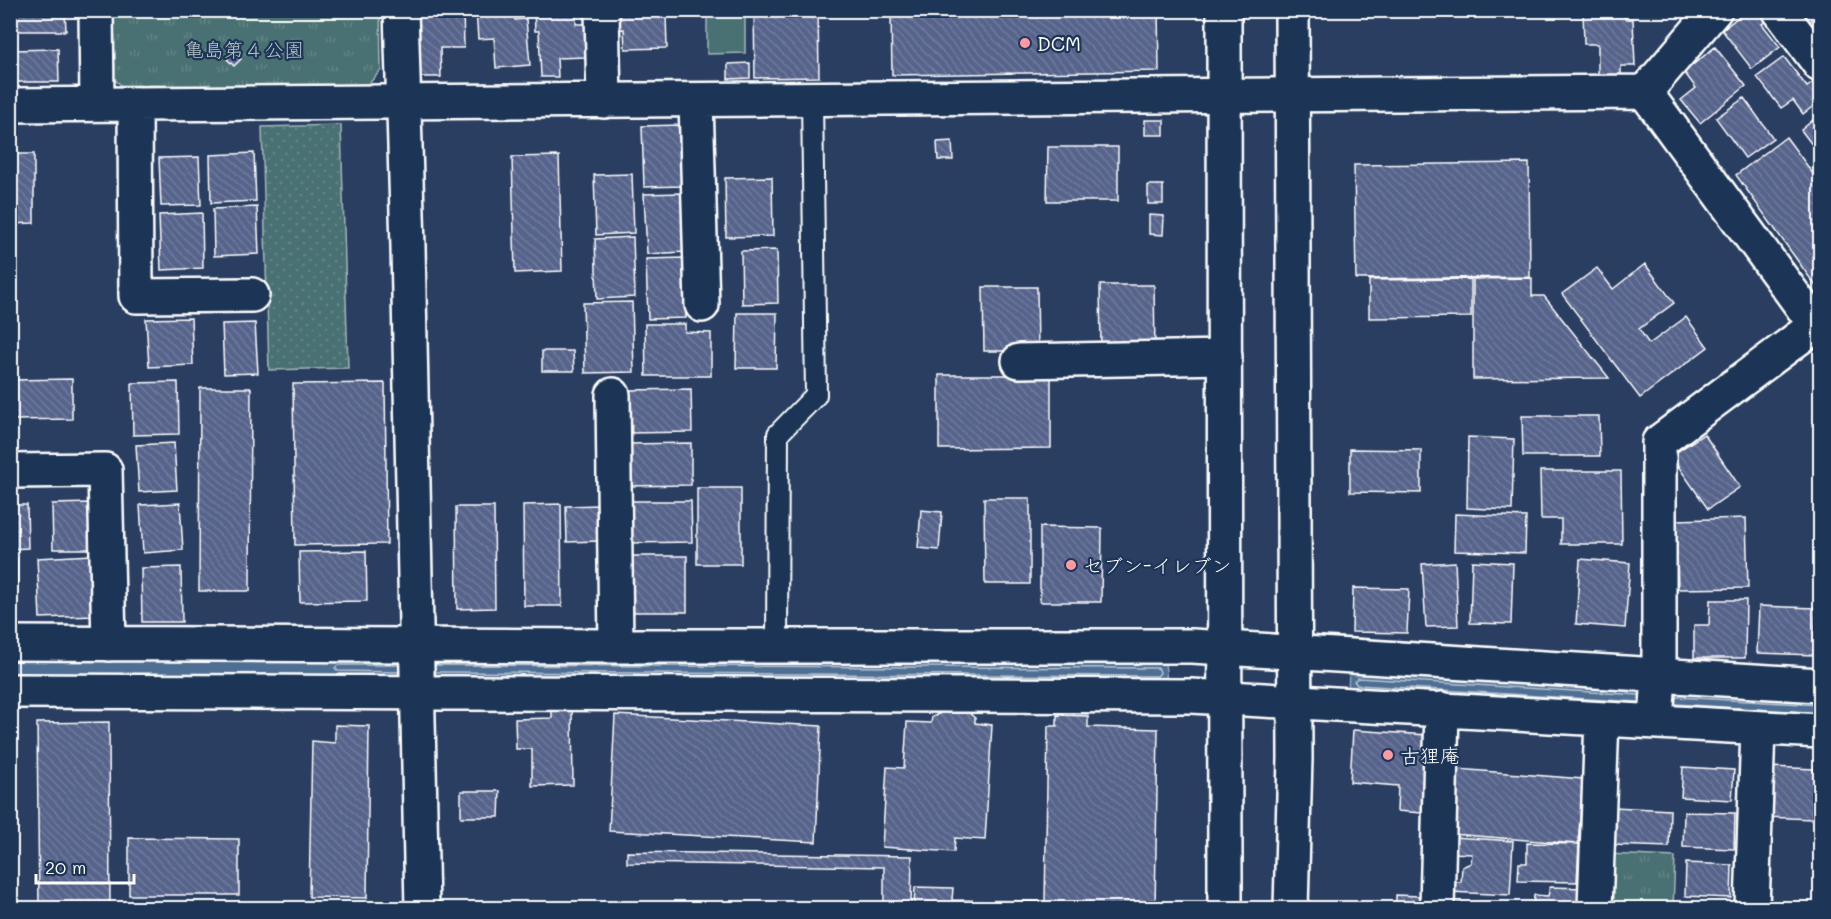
<svg xmlns="http://www.w3.org/2000/svg" width="1831" height="919" font-family="Mali,'Klee One',sans-serif">
	<style>
		.grass { fill: url(#grass-dots); stroke: #a4b8b8; stroke-width: 1.5 }
		.park { fill: url(#park-tufts); stroke: #a4b8b8; stroke-width: 1.5 }
		.garden { fill: #4a7072; stroke: #a4b8b8; stroke-width: 1.5 }
		.water { fill: #4f6e93; stroke: #95a8be; stroke-width: 1.5 }
		.lines { fill: none; stroke-linecap: round; stroke-linejoin: round }
		.shore { stroke: #b9c5d4; stroke-width: 1.5 }
		.building { fill: url(#building-back-hatch); stroke: #fff; stroke-width: 1.5 }
		.service-casing { stroke: #fff; stroke-width: 24 }
		.minor-casing { stroke: #fff; stroke-width: 38 }
		.tertiary-casing { stroke: #fff; stroke-width: 38 }
		.service { stroke: #1d3557; stroke-width: 20 }
		.minor { stroke: #1d3557; stroke-width: 33 }
		.tertiary { stroke: #1d3557; stroke-width: 33 }
		.poi-dot { fill: #ff9aa2; stroke: #1d3557; stroke-width: 2 }
		.labels { text-anchor: middle; dominant-baseline: central; stroke-width: 4.5; stroke-linejoin: round; paint-order: stroke }
		.poi-label { font-size: 20px; fill: #fff; stroke: #1d3557; text-anchor: start }
		.park-label { font-size: 20px; fill: #b7c6c7; stroke: #1d3557 }
	</style>
	<defs>
		<pattern id="grass-dots" width="8" height="8" patternUnits="userSpaceOnUse" patternTransform="scale(1.5)"><rect width="8" height="8" fill="#4a7072"/><path d="M2 2h.1M6 6h.1" fill="none" stroke="#658587" stroke-width="1.8" stroke-linecap="round"/></pattern>
		<pattern id="park-tufts" width="24" height="20" patternUnits="userSpaceOnUse" patternTransform="scale(1.5)"><rect width="24" height="20" fill="#4a7072"/><path d="M3 7l-1-3M5 7V3M7 7l1-3M15 17l-1-3M17 17v-4M19 17l1-3" fill="none" stroke="#658587"/></pattern>
		<pattern id="building-back-hatch" width="6" height="6" patternUnits="userSpaceOnUse" patternTransform="scale(1.5)"><rect width="6" height="6" fill="#57638b"/><path d="M-1 5l2 2M0 0l6 6M5-1l2 2" fill="none" stroke="#707a9c"/></pattern>
	</defs>
	<rect width="100%" height="100%" fill="#293e61"/>
	<filter id="ink" filterUnits="userSpaceOnUse"><feTurbulence type="fractalNoise" baseFrequency=".0167" numOctaves="2"/><feDisplacementMap in="SourceGraphic" scale="12" xChannelSelector="R" yChannelSelector="G"/><feConvolveMatrix kernelMatrix="1 2 1 2 8 2 1 2 1" color-interpolation-filters="sRGB"/></filter>
	<g filter="url(#ink)">
		<path class="grass" d="M341 125 348 368 269 370 262 127Z"/>
		<path class="park" d="M107 11H380L381 70 366 87 121 85 108 74Z
			M1607 854 1675 857 1673 908H1605Z"/>
		<path class="garden" d="M707 11H745V53L707 54Z"/>
		<path class="water" d="M10 658 1165 662 1167 682 11 674Z
			M1349 672 1820 699V719L1348 691Z"/>
		<g class="lines">
			<path class="shore" d="M399 665H338L335 668 338 671 399 672
				M435 665 1157 668 1159 669 1160 673 1157 676 435 672
				M1676 697 1820 705
				M1639 702 1357 685 1354 681 1358 678 1640 695
				M1675 704 1820 713"/>
		</g>
		<path class="building" d="M10 10H65L66 31H10Z
			M415 10H463L464 48H440L441 77H417Z
			M476 10H514L515 20 526 19 530 65 496 68 494 38 478 39Z
			M534 10H576V24H585L586 57 557 58 558 77H541L539 31H535Z
			M613 10H645V15H666L667 48 625 49 624 29 613 30Z
			M754 10H818L819 77 755 78Z
			M842 10H1158L1159 71 892 75 891 14 842 15Z
			M1583 10H1624L1625 19H1633L1635 66H1621V76L1598 77V44H1584Z
			M1747 10H1764L1770 18 1762 24 1780 47 1752 69 1722 30Z
			M1820 13V37L1809 22Z
			M1715 47 1746 86 1700 123 1681 100 1696 88 1684 72Z
			M58 49 59 82H10V50Z
			M235 52 241 59 234 66 227 59Z
			M1784 57 1807 87 1820 78V101L1803 114 1793 100 1781 108 1757 77Z
			M750 63V78L728 79V64Z
			M1744 98 1773 138 1745 158 1716 118Z
			M1820 114V155L1801 130Z
			M1145 120H1164V135H1145Z
			M681 125 683 186 644 187 642 126Z
			M1786 137 1820 183V292L1736 175Z
			M952 141 953 160H938L937 142Z
			M1048 147H1118V201H1047Z
			M254 153 256 201 211 203 210 155Z
			M10 154H34V223L10 224Z
			M559 156 562 271 515 273 512 157Z
			M199 157 201 205 161 206 159 158Z
			M1529 163 1530 277 1356 279 1354 165Z
			M632 174 634 233 596 235 594 175Z
			M772 177 773 236 726 237 725 178Z
			M1148 185H1163V204H1148Z
			M682 193 685 252 647 254 644 194Z
			M257 207 259 254 214 256 213 209Z
			M202 213 203 268 161 270 159 215Z
			M1149 215 1164 216 1163 235 1149 234Z
			M633 237 635 297 597 299 595 239Z
			M777 250 778 303 742 304 741 251Z
			M684 258 686 318 648 319 646 259Z
			M1645 264 1674 303 1639 329 1649 344 1686 317 1708 347 1640 398 1562 294 1597 268 1613 289Z
			M1532 278V296H1544L1609 378 1473 379V279Z
			M1471 279V317L1369 318V280Z
			M1100 285H1154L1155 348 1101 349Z
			M983 287H1037L1038 351H984Z
			M632 302 634 372 585 373 583 303Z
			M737 313H777L776 368H736Z
			M191 318 193 365 149 367 146 319Z
			M255 323 258 373 224 374 222 324Z
			M645 324H685V332L711 333V376H646Z
			M542 351H573L574 371H542Z
			M939 375H1051V448L939 449Z
			M72 379V419L13 420 12 380Z
			M178 382 179 434 133 435 132 383Z
			M385 383 387 544 295 545 293 384Z
			M200 388H251L250 591H199Z
			M691 389 692 432 629 433 628 390Z
			M1522 416H1599L1600 456H1523Z
			M1704 434 1740 487 1708 509 1671 456Z
			M1468 437 1514 439 1512 510 1467 508Z
			M174 443 177 490 139 492 136 445Z
			M691 443V485L628 486V444Z
			M1350 449 1421 450V493L1350 492Z
			M1540 471H1621L1622 544H1561V519H1541Z
			M697 488H741V564H697Z
			M984 498H1030V584H985Z
			M628 501H691L692 542 629 543Z
			M91 503 92 549H53L52 504Z
			M180 503 183 550 143 553 140 505Z
			M561 504 562 606H524L523 505Z
			M10 505H27L28 548 10 549Z
			M599 505 600 541 567 542 566 506Z
			M456 507H494L495 608 457 609Z
			M921 510 942 512 939 550 918 548Z
			M1455 514 1526 517 1525 553 1454 551Z
			M1746 518 1748 588 1678 589 1676 520Z
			M1040 527 1102 528 1101 602H1040Z
			M366 551 367 601 300 602 299 552Z
			M92 555 95 616 40 618 37 558Z
			M630 556H687V612H630Z
			M10 558H17V607H10Z
			M1580 559 1630 563 1625 628 1576 624Z
			M1472 561 1513 563 1511 624 1470 623Z
			M1455 562 1458 626 1426 627 1422 564Z
			M181 567 182 622H142L141 568Z
			M1353 588 1409 589 1407 633 1352 632Z
			M1710 600H1746L1745 658H1694V625H1709Z
			M1759 606 1816 608 1814 655 1757 653Z
			M552 709H572L573 785 532 786V749H516L515 719 552 718Z
			M943 712 969 713 975 718V723L992 725 985 840 955 838 954 852 882 847 887 767 904 768 907 722 931 723 932 717Z
			M615 715 821 726 816 842 609 831Z
			M1057 715 1088 716V727L1158 729 1155 908H914L915 887 953 888 952 900 1045 902 1048 726H1057Z
			M109 722 110 908H39L37 723Z
			M335 725 369 726 367 898 309 897 312 741 335 743Z
			M1353 730 1427 735 1422 813 1397 811 1398 786 1350 782Z
			M1683 767 1734 770 1732 800 1681 797Z
			M1770 767 1814 769 1812 819 1767 817Z
			M1457 769 1583 779 1578 844 1452 834Z
			M461 791H500L499 817H461Z
			M1614 807 1670 810 1669 847 1612 845Z
			M1684 812 1735 813 1734 849 1683 847Z
			M1453 837 1513 841 1510 895 1450 892V882H1461L1462 867 1471 863 1472 854 1452 853Z
			M129 838 239 839V895H129Z
			M1527 843 1579 844 1577 882 1518 881 1519 863H1527Z
			M627 852 912 856 911 908H884V867L627 863Z
			M1686 863 1732 865 1731 898 1685 896Z
			M1550 887 1584 888 1583 908H1533L1534 895 1548 896Z
			M1396 895 1419 896 1418 908H1396Z
			M1458 903 1511 905V908H1457Z"/>
		<g class="lines">
			<g class="service-casing">
				<path id="service" d="M777 645 778 434 816 395 812 99"/>
			</g>
			<g class="minor-casing">
				<path id="minor" d="M96 10 97 104
					M401 10 408 247 422 908
					M602 10 604 101
					M1779 10 1820 65
					M1645 92 1820 331
					M696 101 702 305
					M135 104 136 296 252 295
					M10 105 1645 92 1715 10
					M1019 361 1225 357
					M613 395 616 646
					M10 471 105 470 109 644
					M10 643 616 646H1192L1820 685
					M10 691 1191 696 1820 731
					M1656 722 1659 675V442L1816 325
					M1437 908 1442 709
					M1595 908 1602 719
					M1752 908 1758 728"/>
			</g>
			<g class="tertiary-casing">
				<path id="tertiary" d="M1224 10 1225 908
					M1291 908 1295 758 1292 10"/>
			</g>
			<use href="#service" class="service"/>
			<use href="#minor" class="minor"/>
			<use href="#tertiary" class="tertiary"/>
		</g>
	</g>
	<g class="poi-dot">
		<circle cx="1025" cy="43" r="6"/>
		<circle cx="1071" cy="565" r="6"/>
		<circle cx="1388" cy="755" r="6"/>
	</g>
	<g class="labels">
		<g class="poi-label">
			<text x="1037" y="43">DCM</text>
			<text x="1083" y="565">セブン-イレブン</text>
			<text x="1400" y="755">古狸庵</text>
		</g>
		<g class="park-label">
			<text x="244" y="49">亀島第４公園</text>
		</g>
	</g>
	<rect width="1831" height="919" fill="none" stroke="#1d3557" stroke-width="36"/>
	<rect x="18" y="18" width="1795" height="883" fill="none" stroke="#fff" stroke-width="2" filter="url(#ink)"/>
	<path d="M36 874v9h98v-9" fill="none" stroke="#ffffff" stroke-width="3"/>
	<text x="45" y="874" font-size="18" fill="#ffffff" stroke="#1d3557" stroke-width="4.5" paint-order="stroke">20 m</text>
</svg>
